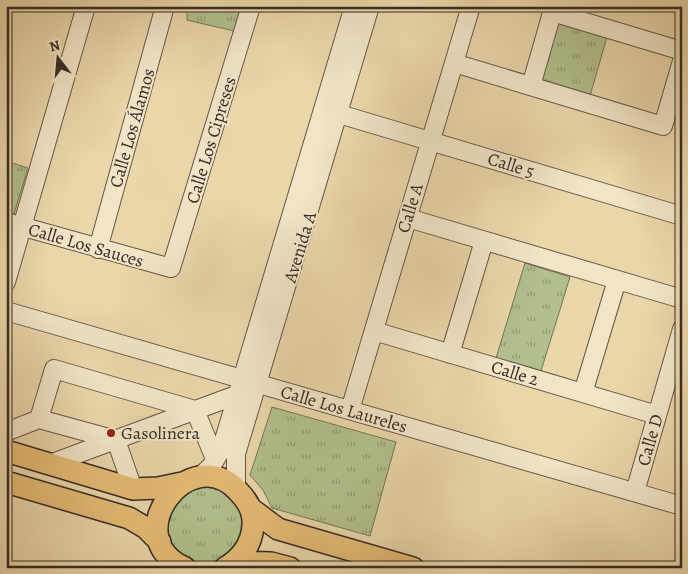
<svg xmlns="http://www.w3.org/2000/svg" width="688" height="574" font-family="Alegreya,serif">
	<style>
		.park { fill: url(#park-tufts); stroke: #747658 }
		.lines { fill: none; stroke-linecap: round; stroke-linejoin: round }
		.minor-casing { stroke: #645646; stroke-width: 20 }
		.major-casing { stroke: #372c25; stroke-width: 24 }
		.minor { stroke: #f1e4c7; stroke-width: 18 }
		.major { stroke: #e4bb74; stroke-width: 21 }
		.poi-dot { fill: #8f2418; stroke: #f1e4c7; stroke-width: 2 }
		.labels { text-anchor: middle; dominant-baseline: central; stroke-width: 4; stroke-linejoin: round; paint-order: stroke }
		.street-label { font-size: 18px; fill: #372c25; stroke: #f1e4c7 }
		.poi-label { font-size: 18px; fill: #372c25; stroke: #f1e4c7; text-anchor: start }
	</style>
	<defs>
		<pattern id="park-tufts" width="24" height="20" patternUnits="userSpaceOnUse" patternTransform="scale(1.25)"><rect width="24" height="20" fill="#b1bf8c"/><path d="M3 7l-1-3M5 7V3M7 7l1-3M15 17l-1-3M17 17v-4M19 17l1-3" fill="none" stroke="#919b72"/></pattern>
	</defs>
	<rect width="100%" height="100%" fill="#e9d6a9"/>
	<filter id="stains"><feTurbulence type="fractalNoise" baseFrequency=".004" numOctaves="4"/><feColorMatrix values="0 0 0 0 .2 0 0 0 0 .09 0 0 0 0 .02 0 0 0 .5 -.17"/></filter>
	<radialGradient id="worn" r=".72"><stop offset=".6" stop-color="#630" stop-opacity="0"/><stop offset="1" stop-color="#630" stop-opacity=".3"/></radialGradient>
	<path class="park" d="M241 6 234 31 187 20V13L181 7Z
		M558 23 607 37 590 96 540 82Z
		M6 161 28 168 14 214 6 211Z
		M525 263 570 277 541 371 496 358Z
		M272 407 396 442 370 536 272 508 263 490 250 475Z
		M167 525a38 38 0 1 1 76 0a38 38 0 1 1-76 0Z"/>
	<g class="lines">
		<g class="minor-casing">
			<path id="minor" d="M552 12 682 51
				M454 63 663 126 682 61
				M531 86 554 6
				M339 114 682 216
				M408 218 682 299
				M6 222 171 268 251 6
				M98 249 165 6
				M6 282 86 6
				M6 311 682 506
				M374 331 657 415
				M450 354 484 241
				M583 393 617 280
				M195 410 215 459
				M350 410 471 6
				M39 419 54 369 195 410
				M6 432 39 419 116 440
				M116 440 133 489
				M50 464 239 394
				M199 478 212 465 221 450 354 6
				M236 488V454L370 6
				M635 492 682 329"/>
		</g>
		<g class="major-casing">
			<path id="major" d="M6 451 133 489 158 488 182 483
				M6 482 129 518 146 528 160 542
				M250 508 278 529 413 568
				M235 562 271 563 290 568
				M185 568C116 537 190 439 238 491 247 500 254 512 253 525 252 544 242 558 225 568"/>
		</g>
		<use href="#minor" class="minor"/>
		<use href="#major" class="major"/>
	</g>
	<circle class="poi-dot" cx="111" cy="433" r="5"/>
	<g class="labels">
		<g class="street-label">
			<text transform="translate(132 128) rotate(-74)">Calle Los Álamos</text>
			<text transform="translate(211 140) rotate(-73)">Calle Los Cipreses</text>
			<text transform="translate(511 165) rotate(17)">Calle 5</text>
			<text transform="translate(410 208) rotate(-73)">Calle A</text>
			<text transform="translate(86 245) rotate(16)">Calle Los Sauces</text>
			<text transform="translate(300 247) rotate(-73)">Avenida A</text>
			<text transform="translate(515 373) rotate(17)">Calle 2</text>
			<text transform="translate(344 409) rotate(16)">Calle Los Laureles</text>
			<text transform="translate(650 440) rotate(-74)">Calle D</text>
		</g>
		<g class="poi-label">
			<text x="121" y="433">Gasolinera</text>
		</g>
	</g>
	<rect width="688" height="574" fill="none" stroke="#e9d6a9" stroke-width="25"/>
	<rect x="8" y="8" width="673" height="559" fill="none" stroke="#372c25" stroke-width="2.5"/>
	<rect x="12" y="12" width="663" height="549" fill="none" stroke="#372c25"/>
	<g transform="translate(58 58) rotate(344)" stroke="#f1e4c7" stroke-width="4" paint-order="stroke">
	<path d="M0-4L9 19L0 12L-9 19Z" fill="#372c25"/>
	<text y="-8" font-size="14" font-weight="bold" text-anchor="middle" fill="#372c25">N</text>
	</g>
	<rect width="100%" height="100%" filter="url(#stains)"/>
	<rect width="100%" height="100%" fill="url(#worn)"/>
</svg>
